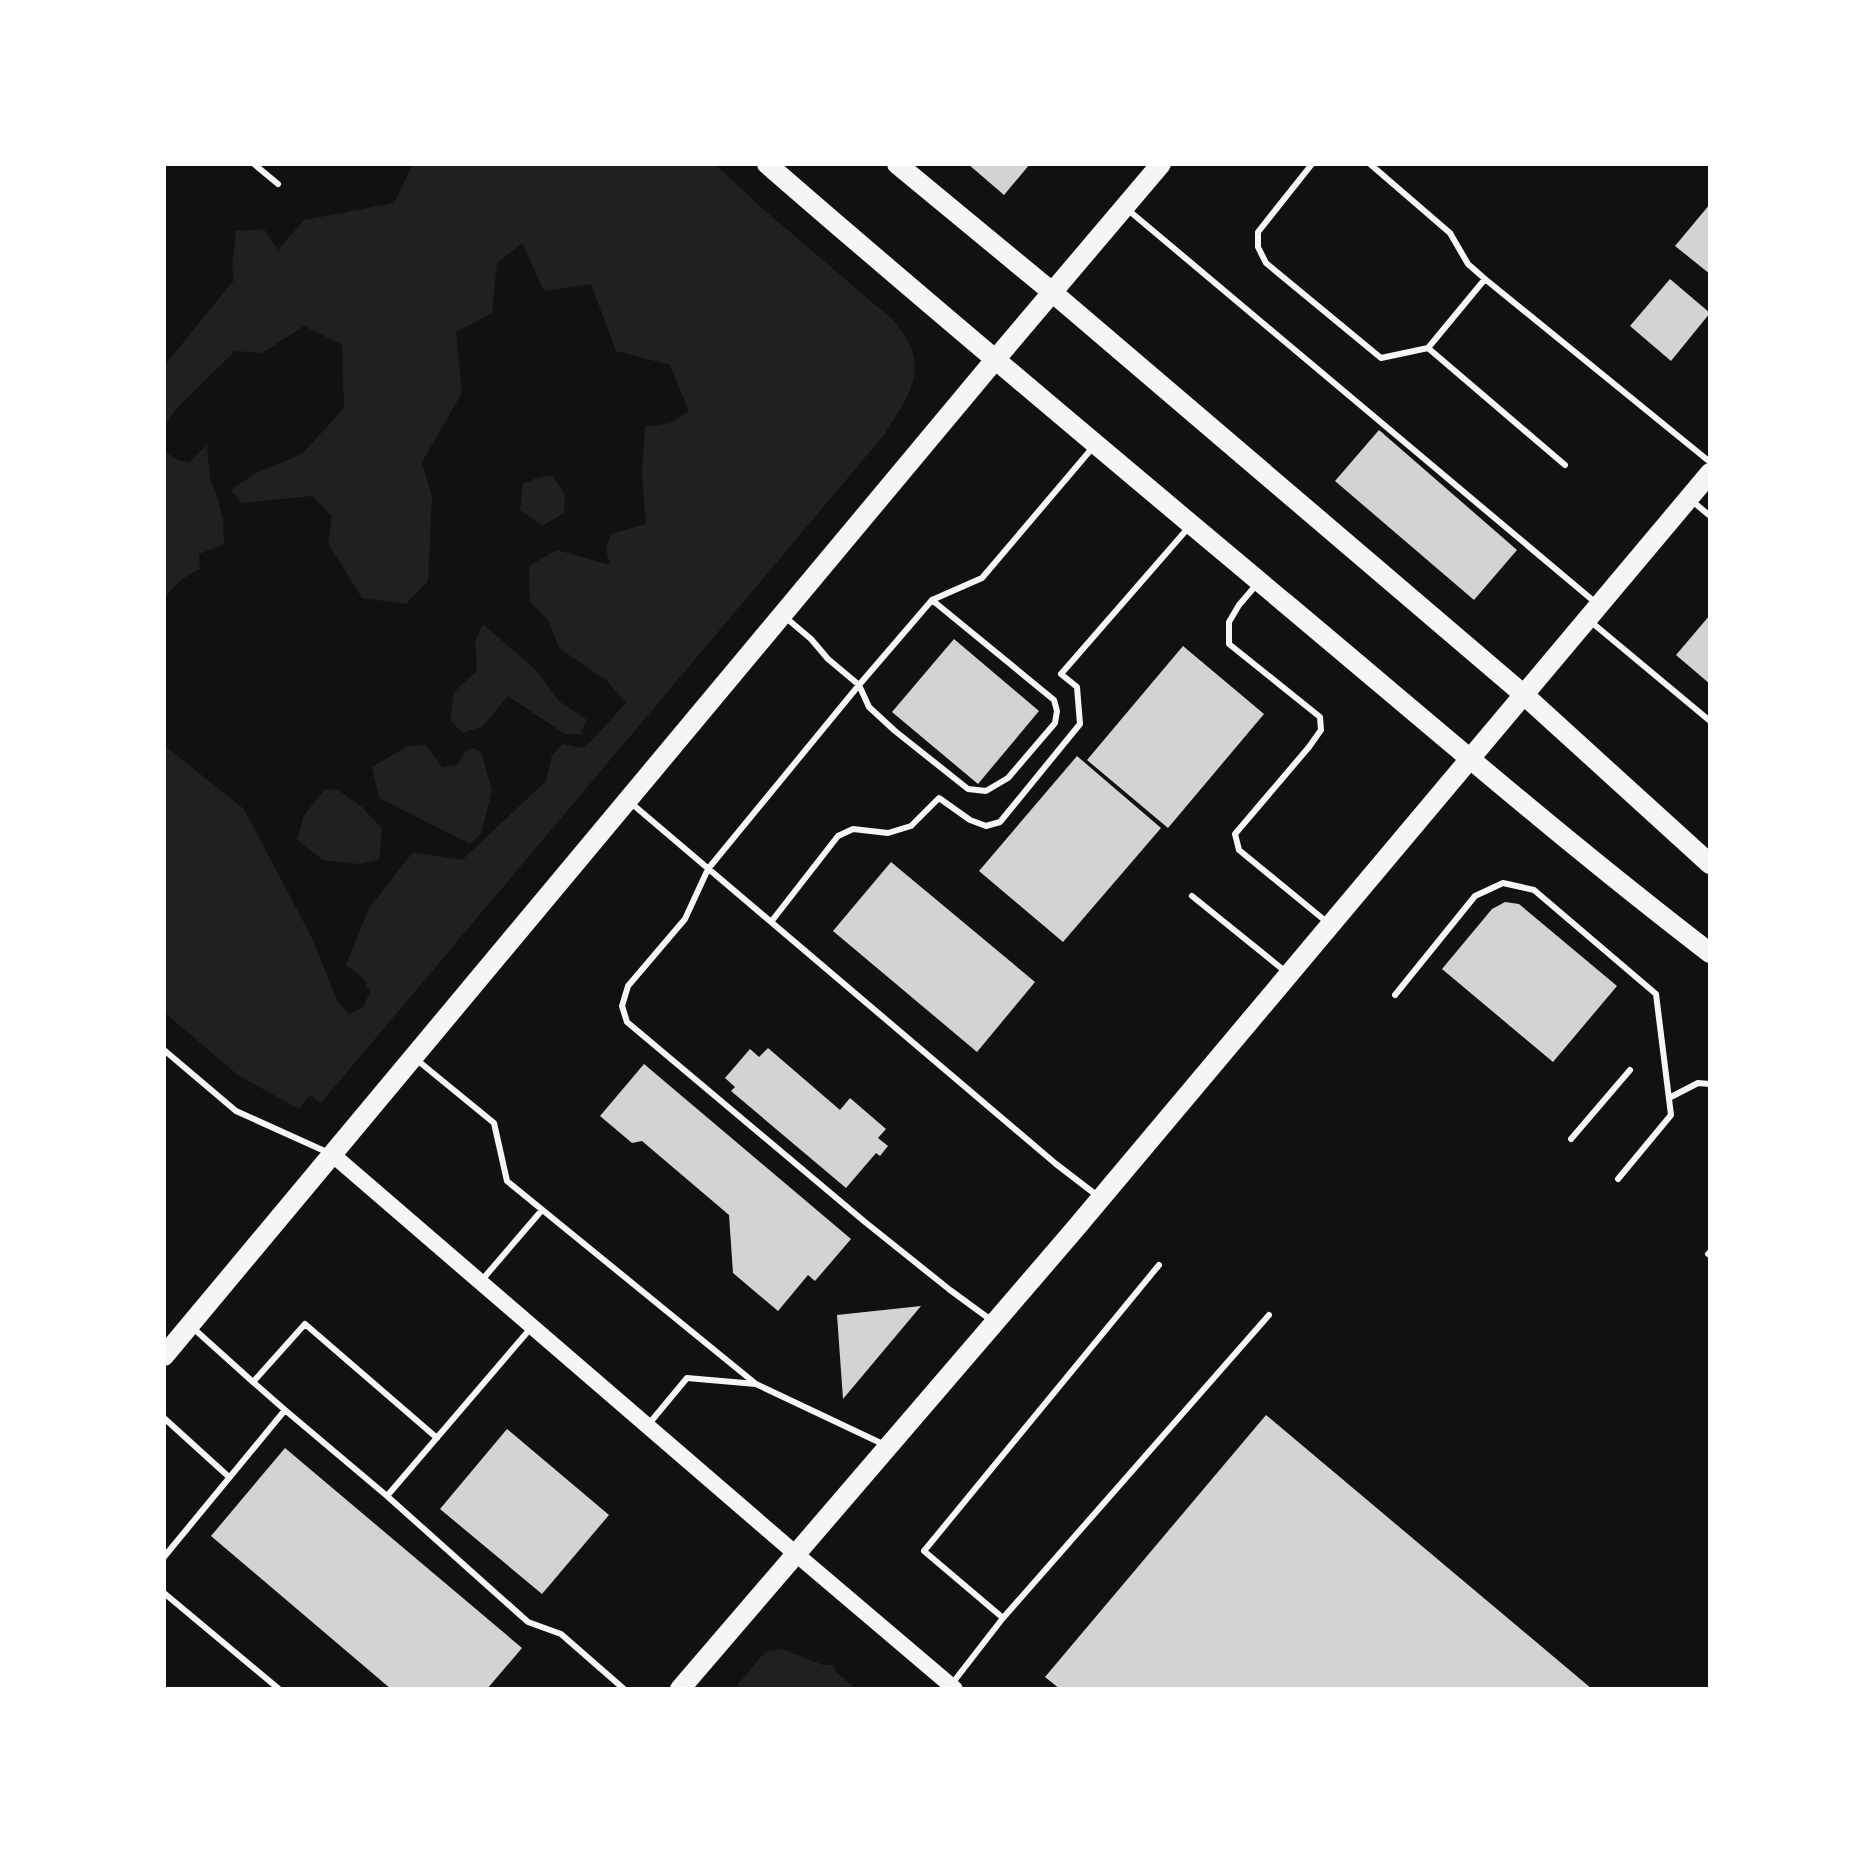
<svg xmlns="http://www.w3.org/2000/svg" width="1874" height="1853" font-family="'PT Sans',sans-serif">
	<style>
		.green { fill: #202020 }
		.building { fill: #d3d3d3 }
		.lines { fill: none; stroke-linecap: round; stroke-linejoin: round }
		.service { stroke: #f5f5f5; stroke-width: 6 }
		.secondary { stroke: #f5f5f5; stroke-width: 16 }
		.primary { stroke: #f5f5f5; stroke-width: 20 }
	</style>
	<rect width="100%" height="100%" fill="#111"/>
	<path class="green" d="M413 164H715L763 209 893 320C932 365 912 391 884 435L321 1103 310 1095 299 1109 239 1076 164 1012V745L244 809 313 940 338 1003 350 1014 363 1007 370 992 363 978 346 965 369 908 413 852 462 860 546 781 552 755 563 744 583 748 594 738 626 703 607 681 559 648 549 621 530 602 529 566 557 550 610 565 606 549 611 534 646 524 642 473 645 427 671 423 689 411 670 365 616 351 591 284 544 291 522 243 497 263 492 313 456 332 462 393 422 462 432 497 428 581 406 604 362 598 328 543 332 516 312 496 242 503 231 490 254 474 302 454 344 408 342 345 304 326 262 353 235 351 175 410 164 426V366L234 280 232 267 236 231 264 229 278 250 304 220 394 203Z
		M207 445 210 479 217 495 223 520 224 544 199 554 200 569 182 579 164 598V451L177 460 189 462Z
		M553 476 565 495 564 513 542 526 520 510 523 484 539 477Z
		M483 624 536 670 560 702 586 719 581 734H565L508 696 483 726 463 733 450 720 454 692 477 671 475 641Z
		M426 745 442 767 457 765 465 752 472 748 481 752 492 790 481 834 470 844 379 798 372 767 408 746Z
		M325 789 338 790 362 807 382 829 379 860 359 864 323 860 297 840 304 815Z
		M782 1649 823 1665H834L836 1672 856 1689H734L765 1652Z"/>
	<path class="building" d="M968 164H1030L1004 195Z
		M1710 204V274L1675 246Z
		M1670 279 1710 313 1671 361 1630 326Z
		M1379 430 1517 550 1474 600 1335 481Z
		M1710 615V684L1676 655Z
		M954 639 1039 711 978 784 892 712Z
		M1183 646 1264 714 1168 828 1087 760Z
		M1077 756 1161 828 1063 942 979 871Z
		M891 862 1035 982 977 1052 833 931Z
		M1505 902 1519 904 1617 986 1553 1062 1442 969 1492 909Z
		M768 1048 840 1110 850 1098 886 1129 878 1138 888 1146 880 1156 876 1153 846 1188 731 1091 735 1087 725 1078 750 1049 759 1057Z
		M644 1064 851 1239 815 1281 808 1275 778 1311 733 1273 729 1215 642 1141 632 1143 600 1116Z
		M921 1306 843 1399 837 1315Z
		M1266 1415 1592 1689H1060L1045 1677Z
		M507 1429 609 1515 542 1594 440 1509Z
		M285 1448 522 1648 487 1689H391L211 1536Z"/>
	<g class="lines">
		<path class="service" d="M254 164 278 184
			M1312 164 1258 232V247L1266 263 1381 358 1428 348 1485 279
			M1370 164 1450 233 1468 264 1485 279 1710 462
			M1127 209 1596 603
			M1428 348 1565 465
			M1691 500 1710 516
			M1257 584 1239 605 1229 622V644L1320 717 1321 730 1309 747 1235 834 1239 850 1328 923
			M932 600 1054 700 1057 711 1055 723 1008 778 986 791 968 789 895 731 869 707 859 685 708 869 685 919 628 986 622 1006 627 1022 865 1222 950 1290 991 1320
			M785 617 811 639 828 659 859 685 932 600 982 578 1094 446
			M1590 621 1710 721
			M631 803 1056 1164 1099 1197
			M1192 896 1286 972
			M771 922 838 836 853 829 888 833 911 826 939 798 970 820 986 826 1000 822 1080 724 1077 687 1061 674 1189 527
			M1395 995 1475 896 1503 883 1534 890 1656 994 1671 1115 1618 1179
			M164 1050 236 1111 329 1153
			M417 1060 494 1123 507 1181 756 1384
			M1669 1098 1698 1083 1710 1084
			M1571 1139 1630 1070
			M1708 1254 1710 1252
			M1159 1265 924 1551 1003 1618 1269 1315
			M482 1280 542 1210
			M193 1328 253 1382 305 1324 437 1438
			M253 1382 285 1410
			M164 1418 229 1477
			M648 1425 687 1378 756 1384 885 1445
			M387 1496 530 1329
			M164 1557 285 1410 387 1496 528 1622 561 1634 624 1689
			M164 1593 279 1689
			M951 1685 1003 1618"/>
		<path class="secondary" d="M333 1155 796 1554 955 1689"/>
		<path class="primary" d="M767 164C938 313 1112 458 1285 603 1426 721 1564 841 1710 953
			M897 164 1052 292 1523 694 1710 864
			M164 1356 994 361 1161 164
			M680 1689 1075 1229 1710 473"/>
	</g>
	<rect width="1874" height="1853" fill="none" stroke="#ffffff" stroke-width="332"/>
</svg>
